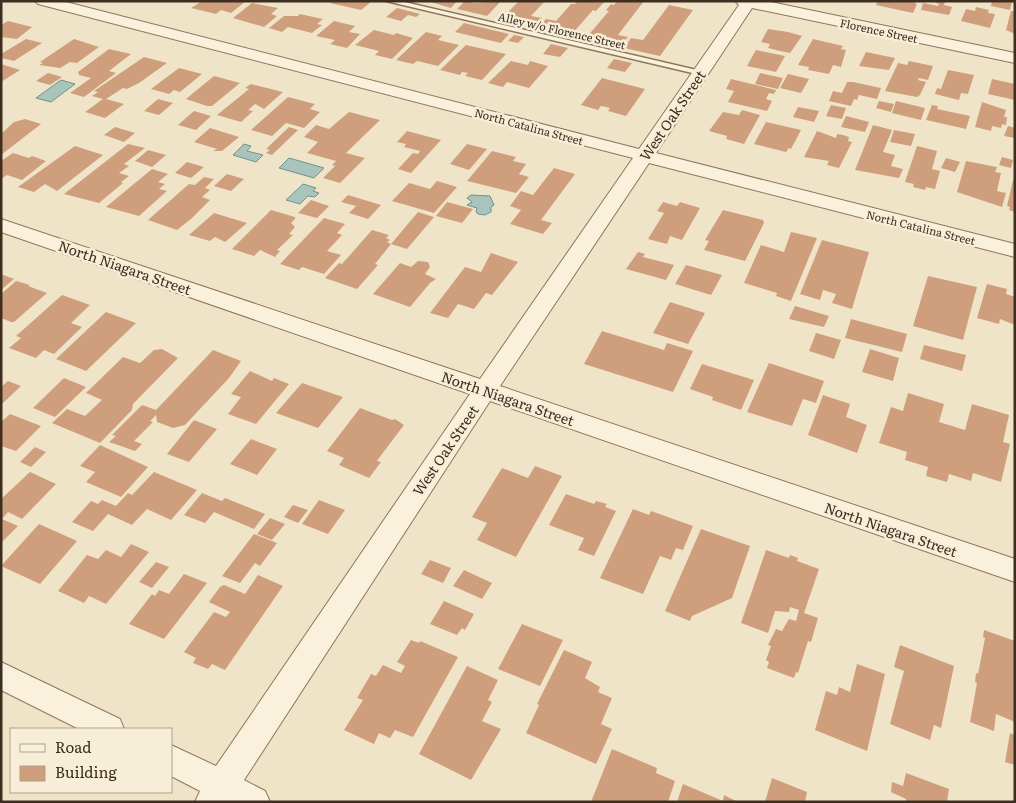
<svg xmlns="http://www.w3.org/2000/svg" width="1016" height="803" font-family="Literata,serif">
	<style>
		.water { fill: #a9c4bc; stroke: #6f938a }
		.building { fill: #cf9f7d }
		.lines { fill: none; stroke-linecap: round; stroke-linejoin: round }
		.lane-casing { stroke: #8d765c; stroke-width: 3 }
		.street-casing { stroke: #8d765c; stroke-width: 2 }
		.lane { fill: #faf1dc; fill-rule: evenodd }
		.street { fill: #faf1dc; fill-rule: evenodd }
		.labels { text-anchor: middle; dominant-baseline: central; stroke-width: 5; stroke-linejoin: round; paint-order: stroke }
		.far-street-label { font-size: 11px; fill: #3d2e20; stroke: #f7eed8 }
		.street-label { font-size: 14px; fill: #3d2e20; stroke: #f7eed8 }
	</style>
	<rect width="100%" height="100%" fill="#f0e4c8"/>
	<path class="water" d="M61 80 75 84 51 102 36 98Z
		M244 144 251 146 247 151 263 155 256 162 233 155Z
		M289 158 324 168 314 178 279 168Z
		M303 184 316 188 313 191 319 193 315 197 308 196 300 204 286 200Z
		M471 195 490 196 494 205 491 207V212L485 215 478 214 476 212 477 208 467 205 472 202 467 198Z"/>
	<path class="building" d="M202 1H246L231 13 221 10 216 14 191 8Z
		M332 1H368L371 2 361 10 330 3Z
		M427 1H457L451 8Z
		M465 1 474 3 501 1 487 16 457 9Z
		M519 1H545L531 16 542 18 534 26 501 19Z
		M577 1H605L596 11 593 10 571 35 538 27 546 19 556 21 571 4H575Z
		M617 1H644L618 35 628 37 620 47 585 39 609 11 606 10 611 4 614 5Z
		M878 1H916L915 4H917L913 13 876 5Z
		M932 1H945L944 5 952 7 949 15 921 10 923 3 938 6 939 4Z
		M992 1H1007L1012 2 1010 10 991 6Z
		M252 3 278 8 271 14 277 16 264 27 233 18Z
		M669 5 693 10 660 56 624 48 631 38 643 40Z
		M976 7 989 10 988 13 995 14 990 28 961 21 966 9 975 11Z
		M397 8 420 14 416 17 408 15 401 21 386 17Z
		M1011 11H1015V34L1006 30Z
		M300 14 323 19 317 24 322 25 312 33 288 27 282 32 269 28 284 16H298Z
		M8 21 32 27 17 39 1 37V25Z
		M334 21 355 26 349 32 360 34 347 48 330 44 335 40 316 36Z
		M464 23 480 27 509 34 501 43 455 32Z
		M768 29 788 32 802 36 790 53 780 51 768 48 770 44 761 42Z
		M374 30 394 35 396 33 413 38 392 59 375 55 379 51 355 45Z
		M426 32 442 36 438 40 459 45 438 66 417 61 413 64 396 60Z
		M514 35 524 37 518 43 508 41Z
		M26 39 42 43 14 61 1 58V54Z
		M74 39 99 47 77 63 70 62 60 68 39 65 43 63 40 62Z
		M813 39 843 46 841 49 846 50 841 67 833 65 829 74 808 70 809 67 798 65Z
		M551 44 568 48 560 57 543 54Z
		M466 45 506 54 482 80 465 76 468 73 462 72 460 75 440 70Z
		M109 49 131 54 109 71 116 73 84 97 70 93 91 78 79 75 78 72Z
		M756 50 785 56 776 72 747 66Z
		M866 52 895 58 889 70 859 66Z
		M144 57 167 63 139 83 127 89 123 88 106 99 124 104 105 118 85 112 103 99 92 96 98 92 94 91Z
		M614 59 632 63 625 72 607 68Z
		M511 61 528 65 530 61 548 66 529 88 507 82 503 87 488 83Z
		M909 61 933 66 928 80 919 78 918 80 926 82 920 95 917 97 885 91 898 63 907 65Z
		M1 64 20 70 1 82Z
		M179 68 202 74 180 92 174 90 169 94 151 89Z
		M948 70 974 75 968 94 961 93 959 100 935 94 937 88 941 89Z
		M48 73 62 77 50 85 36 81Z
		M760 73 783 78 778 89 755 84Z
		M788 74 809 79 801 93 780 88Z
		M214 76 240 83 212 106H207L186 99Z
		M602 78 645 89 626 116 608 111 610 108 601 106 598 110 581 105Z
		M731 79 776 90 774 94 769 93 766 99 772 101 767 111 728 102 734 91 726 89Z
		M992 79 1015 84V100L988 94Z
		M847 82H853L881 88 877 99 859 95 857 100 854 99 851 106 829 101 833 91 842 93Z
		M251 84 283 92 264 109 255 104 248 110 253 111 241 122 217 115 249 89 245 88Z
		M288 97 315 104 310 109 320 112 304 128 286 123 272 136 251 130Z
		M158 99 173 103 159 115 144 111Z
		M879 101 894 104 891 112 876 108Z
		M896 101 925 108 921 120 892 113Z
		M982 102 1006 110 1004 117H1007L1006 125 1002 124 1001 128 992 126 991 131 975 127Z
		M831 105 846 108 842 119 826 116Z
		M932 105 938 106 937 109 970 116 966 129 926 120Z
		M798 107 819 111 814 122 793 117Z
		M742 110 760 115 744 144 726 139 727 136 709 131 723 112 739 115Z
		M194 111 211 116 196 130 178 125Z
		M349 112 380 120 346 153 365 158 340 183 323 178 335 166 332 165 336 161 307 153 318 142 304 137 316 125 329 129Z
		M846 116 869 122 865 132 841 127Z
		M25 119 41 124 1 155V134L14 122Z
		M766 122 801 130 791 149 789 148 786 152 754 144Z
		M873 125 892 130 883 152 895 155 891 166 903 169 899 178 855 170Z
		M1008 126 1015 128V138L1004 136Z
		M115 127 135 133 124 142 104 135Z
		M289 127 298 130 272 155 266 153 270 150 266 149Z
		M210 128 239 137 222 151H213L217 149 194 142Z
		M894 130 915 134 911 146 890 142Z
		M407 131 441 140 411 173 398 169 413 153 418 154 420 151 404 147 406 144 397 142Z
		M817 131 836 138 837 134 843 135 849 137 848 141 852 142 839 168 827 165 829 161 804 157Z
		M128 144 145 148 124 164 129 166 119 173 129 176 121 182 123 183 99 203 64 194Z
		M467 144 487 149 469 170 450 164Z
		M75 146 103 155 57 191 45 184 34 192 18 187Z
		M917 146 937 151 932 169 940 171 935 189 926 187 925 190 913 187 914 184 905 182Z
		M148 150 166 155 152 167 135 161Z
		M492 151 516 157 513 161 526 164 519 174 529 177 516 193 467 181Z
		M13 153 29 158 32 156 46 161 22 180 7 175 1 179V161Z
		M1002 157 1013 160 1011 168 999 165Z
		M946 158 960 162 955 172 941 168Z
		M966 161 997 167 995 172 1001 173 997 191 1006 193 1002 207 957 192Z
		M187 162 204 167 191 178 175 173Z
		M554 168 575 174 541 220 552 223 543 234 510 224 521 210 510 206 521 191 533 195Z
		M152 169 168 174 158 182 165 184 159 189 167 191 139 216 106 207Z
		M227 174 244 179 231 191 214 186Z
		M204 177 214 179 205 188 210 190 202 197 210 200 192 218 177 230 148 220 189 184 195 185Z
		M1013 180H1015V212L1009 210 1010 207 1007 206Z
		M437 181 457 187 434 213 392 201 409 183 430 189Z
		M348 195 381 205 368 219 349 213 356 206 341 202Z
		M311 200 329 206 317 218 298 213Z
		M447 202 473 209 462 223 436 216Z
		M663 202 677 206 680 202 700 208 682 240 670 236 667 244 648 239 664 213 657 211Z
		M271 210 295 217V219L291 223 295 227 289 234 293 235 277 250 280 251 275 257 260 250 254 256 232 249Z
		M723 210 763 220 764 223 745 261 704 250 709 241 705 240Z
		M418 212 434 217 407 249 391 244Z
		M214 213 247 223 225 242 215 237 210 241 189 235Z
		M324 218 345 224 337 233 342 235 327 251 341 255 324 274 302 267 299 270 280 264Z
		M372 230 389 235 386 238 390 240 387 242 391 244 375 264 378 265 357 289 325 278 339 263 342 264Z
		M791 232 817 238 791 301 776 296 777 293 744 283 761 245 784 252Z
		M822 240 869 252 852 309 832 303 836 294 823 290 820 300 800 294Z
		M638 252 645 254 643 257 674 265 666 280 626 269Z
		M491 253 518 262 492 295 486 293 474 309 458 304 448 318 430 313 465 267 481 272Z
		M418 261 428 262 430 267 425 274 436 279 430 283 410 307 373 294 400 263 411 267Z
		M686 265 722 275 711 295 675 284Z
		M1 274 14 279 1 290Z
		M928 276 977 287 963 340 913 326Z
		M16 281 30 285 28 286 47 293 14 322H11L1 318V294Z
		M987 284 1007 289 1006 294 1015 297V325L1000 319 999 324 977 318Z
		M62 295 90 305 71 323 82 327 54 354 44 350 36 358 9 348 21 338 16 336Z
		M670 302 705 313 688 344 653 333Z
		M795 306 829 316 824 327 789 319Z
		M106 312 136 323 86 371 56 359Z
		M851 319 907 334 902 352 845 338Z
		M602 331 664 350 667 343 693 351 673 392 584 364Z
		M816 333 841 340 834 359 809 351Z
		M924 345 966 355 962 371 920 359Z
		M162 349 178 358 133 404 132 410 100 443 52 423 67 409 85 416 102 400 86 393 123 357 140 363 154 350Z
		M870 349 899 358 893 381 862 372Z
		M213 350 241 361 229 378 185 425 173 428 157 422 156 415 150 421 153 422 134 441 142 444 135 451 109 442 116 436 112 435 142 405 156 410Z
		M769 363 824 381 816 403 803 399 792 426 747 412Z
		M702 364 754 380 741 410 712 400 713 397 690 389Z
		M250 371 272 381 274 378 289 384 256 424 228 414 241 397 231 394Z
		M64 378 86 387 55 417 33 408Z
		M8 381 21 386 1 405V387Z
		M302 383 343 397 318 428 276 413Z
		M908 393 944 404 939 422 965 430 972 404 1009 415 1003 442 1010 444 1001 482 973 473 971 481 949 474 947 482 926 476 928 467 905 460 907 452 879 443 891 407 903 411Z
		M823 395 850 404 846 417 867 425 857 453 808 435Z
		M360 408 392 420 395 419 404 425 382 454 377 461 381 462 369 478 339 465 344 458 327 451Z
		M10 414 41 426 16 451 1 446V422Z
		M194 420 217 429 189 462 167 454Z
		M251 439 277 449 257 475 230 464Z
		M100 445 148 467 121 497 86 482 95 472 80 466Z
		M35 447 46 452 31 467 20 462Z
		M535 466 562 476 516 557 477 540 487 523 472 517 502 468 528 478Z
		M30 472 56 484 22 519 8 512 2 519 18 526 1 543V499Z
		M154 472 197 490 171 520 147 509 132 525 108 514 93 531 72 522 91 501 98 504 102 500 116 506 128 493 132 495Z
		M202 493 222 501 225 498 265 514 254 529 214 512 205 523 184 515Z
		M566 494 594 504 596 501 607 504 605 507 616 511 594 556 578 550 584 538 549 525Z
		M319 500 345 510 328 534 302 524Z
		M293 505 308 510 298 523 284 517Z
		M633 509 649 515 651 511 693 526 683 550 676 548 671 560 660 556 643 594 600 578Z
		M270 518 285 524 272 540 257 534Z
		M39 524 77 541 40 584 1 566Z
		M701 529 750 546 732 598 692 616 690 621 665 611Z
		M254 534 277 543 260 566 255 563 240 583 222 576Z
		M131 544 149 552 106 604 89 596 84 603 58 591 87 555 98 559 106 550 121 557Z
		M766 550 789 558 790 555 798 558 797 561 819 569 804 613 818 618 811 642 808 641 798 673 796 672 794 678 767 668 769 662 766 660 771 646 768 645 776 629 782 631 789 619 796 621 799 610 790 607 789 612 775 611 768 633 741 623Z
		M430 560 451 568 443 583 421 574Z
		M156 562 169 567 152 588 139 582Z
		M464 570 492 583 482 599 453 586Z
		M184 574 207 583 164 639 129 624 152 594 155 596 159 590 169 594Z
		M258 575 283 586 225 670 212 664 208 669 193 663 196 658 184 652 214 612 226 617 230 612 209 602 220 587 224 585 245 594Z
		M444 601 474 614 465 630 462 628 457 635 430 624Z
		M522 624 563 640 540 686 498 669Z
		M984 630 1015 641V722L996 714 994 731 970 722 977 683 975 682 976 673 978 674 985 638 983 637Z
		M411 640 419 643 420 641 458 657 413 737 395 730 390 738 379 733 374 744 344 730 363 700 357 698 371 674 376 676 383 665 401 673 405 666 397 662Z
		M900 645 954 666 941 728 934 725 930 740 890 724 904 671 894 667Z
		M564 650 592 662 585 678 600 687 598 692 612 698 601 724 612 729 596 764 526 733 539 705 537 704Z
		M857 664 885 674 867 751 815 730 826 691 837 695 839 687 850 692Z
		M467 666 498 680 488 700 492 702 482 721 501 729 471 780 419 754Z
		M1010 733 1015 735V765L1005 762Z
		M612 749 657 768 656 773 675 781 668 802H591Z
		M906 773 949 789 947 802H906V799L891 792 892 782 903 786Z
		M772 778 807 792 805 802H765Z
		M683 784 723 801 724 795 738 802H677Z"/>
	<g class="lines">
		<g class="lane-casing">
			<path id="lane" d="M386 1H400L701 71 705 73 701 75Z"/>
		</g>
		<g class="street-casing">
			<path id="street" d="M35 1H62L639 149 739 5 735 1H766L1015 53V63L752 8 656 153 1015 244V257L649 163 500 386 1015 559V582L490 401 244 780 265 791 270 802H195L200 791 171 776V745L216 766 470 394 1 232V219L480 379 633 158 38 4Z
				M1 662 120 719 124 729H79L1 690Z"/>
		</g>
		<use href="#lane" class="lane"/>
		<use href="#street" class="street"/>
	</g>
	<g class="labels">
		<g class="far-street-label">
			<text transform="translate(562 30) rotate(13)">Alley w/o Florence Street</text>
			<text transform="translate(879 30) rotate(12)">Florence Street</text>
			<text transform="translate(529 126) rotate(15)">North Catalina Street</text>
			<text transform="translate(921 227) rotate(14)">North Catalina Street</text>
		</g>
		<g class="street-label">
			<text transform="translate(672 115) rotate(-56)">West Oak Street</text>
			<text transform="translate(125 267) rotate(19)">North Niagara Street</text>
			<text transform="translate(508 398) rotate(19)">North Niagara Street</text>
			<text transform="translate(445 450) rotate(-56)">West Oak Street</text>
			<text transform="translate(891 529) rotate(19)">North Niagara Street</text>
		</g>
	</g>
	<rect width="1016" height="803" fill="none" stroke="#3d2e20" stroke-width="5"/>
	<rect x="10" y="728" width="162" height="65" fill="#f7eed8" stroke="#ada18e"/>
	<rect x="20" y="744" width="25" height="8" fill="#faf1dc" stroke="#ada18e"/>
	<text x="55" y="753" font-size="15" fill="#3d2e20">Road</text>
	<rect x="20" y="766" width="25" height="15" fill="#cf9f7d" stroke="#ada18e"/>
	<text x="55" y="778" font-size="15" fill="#3d2e20">Building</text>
</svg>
